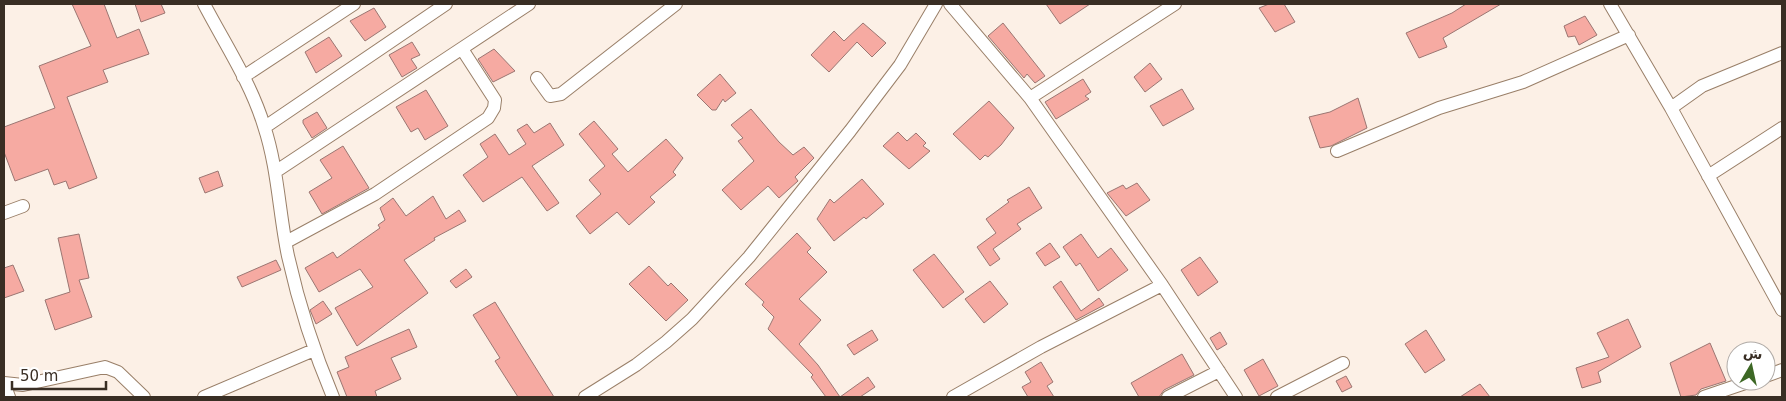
<svg xmlns="http://www.w3.org/2000/svg" width="1786" height="401" font-family="'DejaVu Sans',Vazirmatn,sans-serif">
	<style>
		.building { fill: #f6aaa2; stroke: #9b7672 }
		.lines { fill: none; stroke-linecap: round; stroke-linejoin: round }
		.minor-casing { stroke: #997f68; stroke-width: 14 }
		.minor { stroke: #fff; stroke-width: 12 }
	</style>
	<rect width="100%" height="100%" fill="#fcf0e6"/>
	<path class="building" d="M72 4H104L117 38 139 29 149 54 103 70 108 82 67 97 97 178 69 189 66 181 54 185 48 169 15 181 4 152V127L55 108 39 66 91 46Z
		M135 4H161L165 13 141 22Z
		M1046 4H1090L1060 24Z
		M1269 4H1284L1295 22 1275 32 1259 8Z
		M1466 4H1501L1443 38 1447 47 1419 58 1406 33 1452 13Z
		M374 8 386 27 365 41 350 21Z
		M1585 16 1597 35 1579 45 1575 36 1568 37 1564 26Z
		M863 23 886 43 872 57 857 42 829 72 811 55 834 31 844 41Z
		M1003 23 1045 76 1035 83 1027 74 1024 78 988 36Z
		M329 37 342 56 316 73 305 52Z
		M412 42 420 55 411 59 417 68 402 77 389 55Z
		M494 49 515 71 493 82 478 59Z
		M1150 63 1162 79 1145 92 1134 77Z
		M720 74 736 93 725 102 723 99 716 110H712L697 95Z
		M1083 79 1091 92 1085 96 1089 99 1056 119 1045 102Z
		M1182 89 1194 109 1163 126 1150 106Z
		M426 90 448 126 425 140 418 128 411 132 396 107Z
		M1358 98 1367 128 1331 146 1320 148 1309 117 1330 112Z
		M989 101 1014 128 1001 145 988 157 985 155 980 160 953 134Z
		M751 109 779 142 793 155 804 147 814 158 795 177 798 181 779 198 768 186 741 210 722 190 754 161 738 141 743 138 731 125Z
		M317 112 327 128 312 138 303 123V120Z
		M594 121 618 149 612 154 628 172 666 139 683 158 673 172 676 175 650 197 655 202 629 225 617 212 590 234 576 216 601 194 589 180 605 166 579 134Z
		M550 123 564 145 532 166 559 203 547 211 522 177 483 202 463 175 488 157 480 144 495 134 509 155 526 144 517 130 527 124 534 133Z
		M898 132 907 141 916 133 926 143 923 146 930 151 909 169 883 146Z
		M343 146 369 188 322 214 309 192 332 178 320 160Z
		M218 171 223 186 205 193 199 178Z
		M862 179 884 204 866 219 864 217 834 241 817 219 830 199 834 203Z
		M1137 183 1150 200 1126 216 1107 193 1123 185 1126 189Z
		M1029 187 1042 208 1017 224 1021 229 993 249 1000 259 990 266 977 247 996 233 986 219 1009 202 1007 200Z
		M433 196 446 219 459 210 466 221 434 238 435 240 404 260 428 293 357 346 335 308 373 287 360 269 319 292 305 268 333 252 337 258 380 228 378 225 385 220 380 208 393 198 406 216Z
		M797 233 811 248 807 252 827 272 799 299 821 320 799 344 818 365 840 397 868 377 875 387 860 397H826L811 377 813 375 768 329 774 317 762 305 764 302 745 284Z
		M79 234 89 278 79 280 92 317 55 330 45 300 70 292 58 238Z
		M1081 234 1098 258 1111 248 1128 270 1098 291 1080 263 1076 266 1063 247Z
		M1050 243 1060 257 1045 266 1036 253Z
		M934 254 964 292 943 308 913 270Z
		M1200 257 1218 282 1198 296 1181 270Z
		M276 260 281 270 242 287 237 277Z
		M13 265 24 291 4 298V268Z
		M649 266 668 286 671 283 688 300 666 321 629 284Z
		M466 269 472 277 456 288 450 281Z
		M990 281 1008 304 984 323 965 299Z
		M1061 281 1081 311 1099 298 1104 305 1076 320 1053 287Z
		M323 301 332 314 316 324 310 310Z
		M495 302 522 346 554 397H518L495 361 500 358 473 315Z
		M1628 319 1641 347 1598 372 1601 382 1582 388 1576 368 1609 357 1597 333Z
		M409 329 417 347 391 358 401 379 375 391 377 397H347L337 372 349 367 345 357Z
		M872 330 878 340 854 355 847 345Z
		M1426 330 1445 360 1425 373 1405 344Z
		M1220 332 1227 344 1217 350 1210 338Z
		M1710 343 1726 381 1701 389 1696 395 1681 397 1670 363Z
		M1182 354 1194 375 1164 390 1159 397H1139L1131 383Z
		M1263 359 1278 386 1259 396 1244 370Z
		M1041 362 1053 382 1047 386 1054 397H1028L1022 387 1031 382 1025 372Z
		M1346 376 1352 387 1342 392 1336 381Z
		M1480 384 1490 397H1460Z"/>
	<g class="lines">
		<g class="minor-casing">
			<path id="minor" d="M204 4C225 44 251 83 264 126 278 168 279 213 288 256 299 305 314 352 333 397
				M950 4 1030 98 1162 285 1236 397
				M1610 4 1671 108 1782 310
				M243 77 354 4
				M537 78 550 96 561 94 676 4
				M1030 98 1175 4
				M1671 108 1702 86 1782 53
				M265 127 446 4
				M1337 151 1439 108 1523 82 1629 35
				M275 172 529 4
				M1708 176 1782 128
				M4 213 23 206
				M286 242 375 194 488 118 494 108 495 100 462 49
				M1766 376 1782 370
				M4 383 23 385 105 367 118 372 144 397
				M4 384 9 397
				M204 397 314 350
				M585 397 636 365 666 342 692 319 749 257 850 131 900 65 936 4
				M953 397 1041 347 1162 285
				M1168 397 1219 371
				M1277 397 1343 363
				M1704 397 1751 381"/>
		</g>
		<use href="#minor" class="minor"/>
	</g>
	<rect width="1786" height="401" fill="none" stroke="#392e24" stroke-width="10"/>
	<g transform="translate(1751 366) rotate(9)"><circle r="24" fill="#ffffff" stroke="#b0aba7"/>
	<path d="M0-4L9 19L0 12L-9 19Z" fill="#3d6825"/>
	<text y="-8" font-size="14" font-weight="bold" text-anchor="middle" fill="#392e24">ش</text>
	</g>
	<path d="M12 381v8h94v-8" fill="none" stroke="#392e24" stroke-width="2.5"/>
	<text x="20" y="381" font-size="15" fill="#392e24" stroke="#ffffff" stroke-width="4" paint-order="stroke">50 m</text>
</svg>
